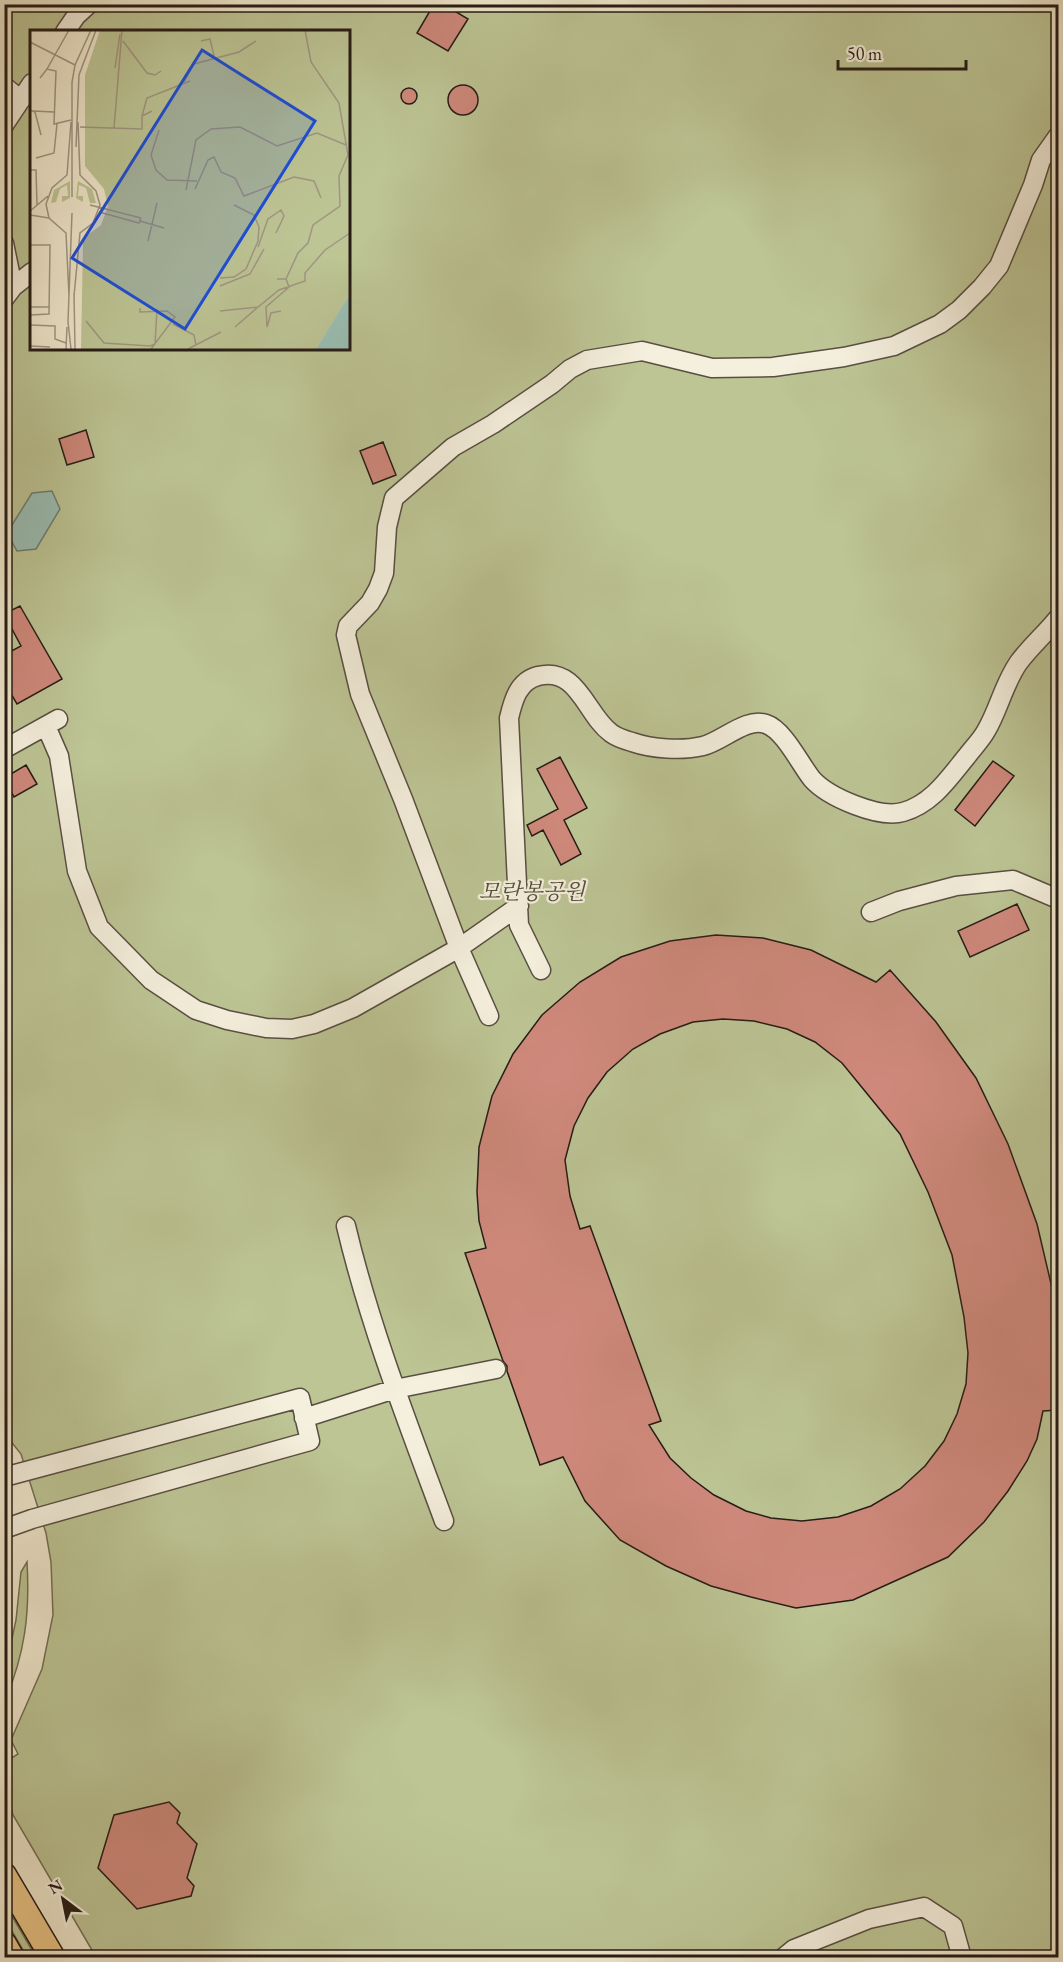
<svg xmlns="http://www.w3.org/2000/svg" width="1063" height="1962" font-family="'EB Garamond','Noto Serif KR',serif">
	<style>
		.green { fill: #bdc595; stroke: #727055; stroke-width: 1.5; fill-rule: evenodd }
		.water { fill: #9ac0b5; stroke: #6c7e75; stroke-width: 1.5 }
		.building { fill: #cf897c; stroke: #261c15; stroke-width: 1.5; fill-rule: evenodd }
		.lines { fill: none; stroke-linecap: round; stroke-linejoin: round }
		.minor-casing { stroke: #584f43; stroke-width: 21 }
		.major-casing { stroke: #261c15; stroke-width: 27 }
		.minor { stroke: #f5f0de; stroke-width: 18 }
		.major { stroke: #e8c486; stroke-width: 24 }
		.labels { text-anchor: middle; dominant-baseline: central; stroke-width: 4.5; stroke-linejoin: round; paint-order: stroke }
		.park-label { font-size: 22px; font-style: italic; fill: #534f3b; stroke: #f5f0de }
		.inset-road { fill: none; stroke: #9f9683; stroke-width: 1.5 }
		.view { fill: #1d4ed8; fill-opacity: 0.15; stroke: #1d4ed8; stroke-width: 3 }
		.inset-edge { fill: none; stroke: #261c15; stroke-width: 3 }
	</style>
	<rect width="100%" height="100%" fill="#efe8cd"/>
	<filter id="stains"><feTurbulence type="fractalNoise" baseFrequency=".00333" numOctaves="4"/><feColorMatrix values="0 0 0 0 .2 0 0 0 0 .09 0 0 0 0 .02 0 0 0 .5 -.17"/></filter>
	<radialGradient id="worn" r=".72"><stop offset=".6" stop-color="#630" stop-opacity="0"/><stop offset="1" stop-color="#630" stop-opacity=".3"/></radialGradient>
	<path class="green" d="M5 5H1058V1957H96L13 1815 5 1789V1762L18 1754 11 1740 42 1669 53 1615 51 1562 46 1533 21 1454 5 1434ZM32 32H348V348H32Z
		M27 1562C30 1614 25 1653 5 1701V1671L16 1620 21 1572Z
		M4 1904H5L36 1957H27L5 1919Z"/>
	<path class="water" d="M52 491 60 509 36 549 17 551 7 533 32 493Z"/>
	<path class="building" d="M434 4H443L468 19 448 51 417 33Z
		M448 100a15 15 0 1 1 30 0a15 15 0 1 1-30 0Z
		M401 96a8 8 0 1 1 16 0a8 8 0 1 1-16 0Z
		M86 430 94 457 67 465 59 439Z
		M383 442 396 475 373 484 360 451Z
		M20 606 62 679 17 704 4 682V655L21 646 4 614Z
		M560 757 587 808 564 820 581 854 561 865 543 830 532 836 527 825 558 809 537 769Z
		M993 761 1014 776 975 826 955 810Z
		M26 765 37 784 14 797 4 778Z
		M1017 904 1029 930 970 957 958 931Z
		M716 935 763 938 811 950 876 982 890 970 936 1022 976 1078 1008 1144 1037 1224 1056 1305 1059 1319V1410L1043 1411 1037 1439 1027 1461 1008 1491 984 1522 948 1557 853 1600 796 1608 751 1597 711 1586 666 1566 620 1540 585 1501 563 1457 540 1465 507 1371V1366L503 1361 465 1253 486 1248 479 1221 477 1192 479 1147 492 1096 513 1054 542 1015 580 982 621 957 670 941ZM723 1019 754 1021 787 1029 815 1042 842 1063 900 1134 928 1192 952 1255 964 1317 968 1353 966 1384 957 1414 944 1441 925 1466 900 1489 871 1506 838 1517 802 1521 771 1518 746 1511 714 1495 691 1478 670 1458 649 1425 661 1421 590 1226 580 1229 570 1196 565 1160 574 1126 588 1098 607 1072 633 1049 660 1034 693 1022Z
		M169 1802 180 1813 177 1823 197 1844 187 1878 194 1886 191 1896 137 1909 98 1868 114 1815Z"/>
	<g class="lines">
		<g class="minor-casing">
			<path id="minor" d="M65 32 76 16 89 4
				M4 86 21 100
				M4 125 32 83
				M4 243 13 287
				M4 299 13 287 32 272
				M46 726 59 756 77 871 99 927 151 980 196 1010 227 1020 266 1028 292 1029 314 1024 353 1008 459 948 519 906
				M4 749 58 719
				M871 912 899 901 956 886 1013 880 1058 899
				M541 970 519 925 509 718C513 701 518 681 538 676 578 666 586 715 611 733 616 737 625 740 632 742 652 749 682 751 703 746 723 741 746 717 766 724 784 730 800 764 812 779 828 797 879 819 903 812 932 804 949 778 967 756 973 748 981 740 986 731 999 709 1004 683 1019 662 1031 646 1046 633 1058 618
				M489 1016 459 948 403 799 360 694 346 635 348 626 370 603 378 589 384 573 387 527 394 498 453 447 493 424 552 384 570 369 587 360 642 351 712 368 773 367 844 357 894 346 940 324 959 310 982 287 999 266 1033 185 1041 160 1058 136
				M346 1226C370 1327 408 1424 444 1521
				M304 1418 395 1389 496 1369
				M4 1477 300 1398 310 1441 32 1519 4 1529
				M783 1958 794 1949 869 1919 924 1907 953 1926 962 1958"/>
		</g>
		<g class="major-casing">
			<path id="major" d="M4 1875 53 1958
				M4 1944 12 1958"/>
		</g>
		<use href="#minor" class="minor"/>
		<use href="#major" class="major"/>
	</g>
	<g class="labels">
		<g class="park-label">
			<text x="532" y="891">모란봉공원</text>
		</g>
	</g>
	<g transform="translate(30 30)">
		<rect width="320" height="320" fill="#efe8cd"/>
		<path d="M70 0H319V266L286 319H51L53 213 55 207 71 195 78 176 74 159 55 136V45ZM40 151V168L32 172V166H38L37 155 30 159 26 172 21 173 24 160ZM48 151 62 159 66 173H60L56 158 49 155 48 166H53V172L46 168Z" fill="#bdc595"/>
		<path d="M319 266V319H286L310 280Z" fill="#9ac0b5"/>
		<path class="inset-road" d="M93 11 117 43 125 45 131 41M171 11 180 9 184 26M0 12 45 35M85 38 90 4M17 39 39 0M10 48 17 39 26 41 24 94 41 90M154 52 164 34 209 22 226 11M0 80 5 82 11 105M3 81 24 82M112 86 117 68 160 51M50 97 112 99V86L122 81M84 98 92 0M129 100 121 125 126 140 137 150 167 151M46 117 49 45 66 0M6 128 24 123 27 94M0 140H6L7 175M165 159 178 130 184 127 191 142 205 148 214 166 264 147 284 151 291 168M156 160 166 110 181 99 210 97 247 116 287 103 316 115M42 167V52L45 35 61 0M60 175 111 188M0 181 18 166M69 182 109 193 111 188M0 185 19 188M110 191 134 198M118 211 127 173M0 215H20L19 284 0 285M228 217 238 189 251 180 254 186 246 203M190 248 204 247 216 239 228 211 229 197 224 185 204 175M247 249H256L259 257 236 277 237 297 241 283 251 281M256 249 268 223 278 213 283 195 310 176 309 146 318 125 309 73 281 32 275 0M190 256 220 244 234 219M44 263 45 319M39 266 36 203 19 188 16 174 22 158 37 145 41 92M44 266 50 203 63 193 70 175 66 161 50 145 48 92M0 277H19M110 278V282L137 281 145 287 121 319M190 281 228 277 249 260 275 251V243L295 220 320 203M56 291 74 313 120 316 125 314 127 279M143 294 164 305 166 315M0 295 25 296V309L36 313M205 297 227 278M0 316 20 317M36 319 37 297M41 319 38 292 42 183M158 319 191 302"/>
		<path class="view" d="M172 20 285 91 155 299 42 228Z"/>
		<rect width="320" height="320" class="inset-edge"/>
	</g>
	<rect width="1063" height="1962" fill="none" stroke="#efe8cd" stroke-width="24"/>
	<rect x="6" y="6" width="1051" height="1950" fill="none" stroke="#261c15" stroke-width="3"/>
	<rect x="12" y="12" width="1039" height="1938" fill="none" stroke="#261c15" stroke-width="1.5"/>
	<g transform="translate(63 1899) rotate(328)" stroke="#f5f0de" stroke-width="4.5" paint-order="stroke">
	<path d="M0-4.5L10 22L0 15L-10 22Z" fill="#261c15"/>
	<text y="-9" font-size="16" font-weight="bold" text-anchor="middle" fill="#261c15">N</text>
	</g>
	<path d="M838 60v9h128v-9" fill="none" stroke="#261c15" stroke-width="3"/>
	<text x="847" y="60" font-size="18" fill="#261c15" stroke="#f5f0de" stroke-width="4.5" paint-order="stroke">50 m</text>
	<rect width="100%" height="100%" filter="url(#stains)"/>
	<rect width="100%" height="100%" fill="url(#worn)"/>
</svg>
